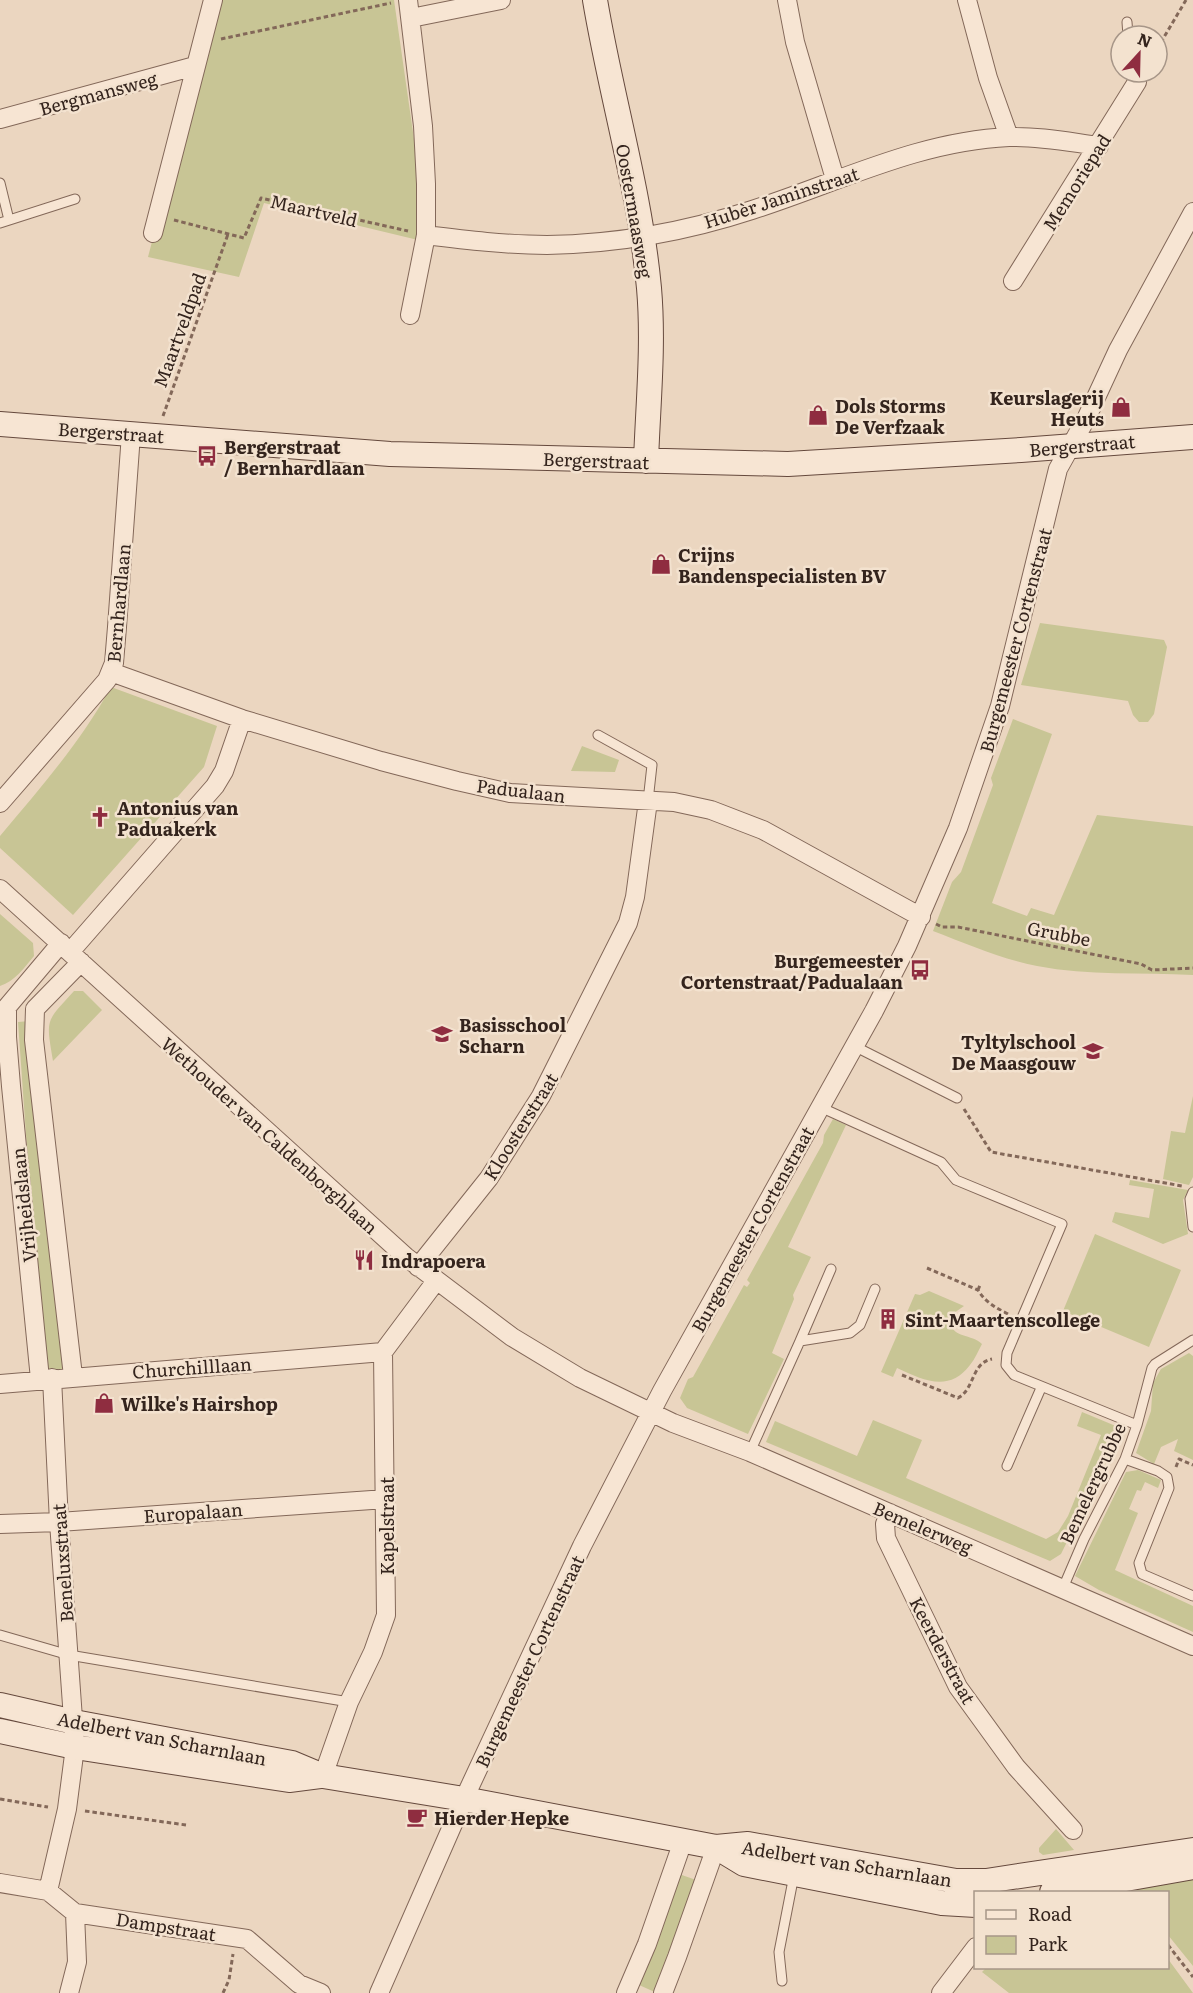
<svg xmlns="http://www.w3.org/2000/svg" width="1193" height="1993" font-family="Literata,serif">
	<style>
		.green { fill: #c8c595 }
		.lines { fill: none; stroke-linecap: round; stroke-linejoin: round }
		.lane-casing { stroke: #836859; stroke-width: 11 }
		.street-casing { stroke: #836859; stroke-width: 20 }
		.secondary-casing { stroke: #65493d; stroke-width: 26 }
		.path { stroke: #836859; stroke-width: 3; stroke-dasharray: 4.5 3; stroke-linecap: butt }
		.lane { stroke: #f7e5d3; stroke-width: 9 }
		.street { stroke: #f7e5d3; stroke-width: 18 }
		.secondary { stroke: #f7e5d3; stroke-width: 24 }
		.labels { text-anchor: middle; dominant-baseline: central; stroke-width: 5; stroke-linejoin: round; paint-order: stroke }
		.street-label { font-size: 18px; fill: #34241d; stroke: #f3e2cf }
		.poi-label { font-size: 18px; font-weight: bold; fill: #34241d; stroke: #f3e2cf; text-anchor: start }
	</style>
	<rect width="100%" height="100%" fill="#ebd6c0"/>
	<path class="green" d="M218 0H394L420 181 418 240 264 203 239 277 148 257 198 67Z
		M1040 623 1164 640 1167 647 1154 714 1148 722H1139L1133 715 1128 701 1021 685Z
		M111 687 217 726 204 767 73 915 0 848V836C41 787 80 743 111 687Z
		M1013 719 1052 734 992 903 1027 916 1031 908 1054 915 1097 815 1193 826V975C1141 972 1089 976 1037 966 1001 959 967 944 933 931L952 882 961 872 993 785 991 778Z
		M582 746 619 760 615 772 571 771Z
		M0 914 33 943 34 956C24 968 15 981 0 986Z
		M74 991H83L102 1010 53 1061C46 1018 45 1023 74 991Z
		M30 1021 67 1372 43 1374 18 1022Z
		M1193 1096V1177L1189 1185 1163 1179 1171 1131 1185 1133Z
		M833 1119 846 1125 788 1247 811 1257 793 1295 794 1299 772 1353 784 1359 748 1434 687 1408 680 1398 688 1379 693 1377 744 1285 747 1287 750 1283 747 1280 823 1143 824 1135Z
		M1130 1180 1188 1190 1183 1200 1188 1234 1163 1244 1112 1222 1115 1212 1149 1218 1154 1189 1129 1185Z
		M1095 1234 1181 1270 1149 1347 1063 1311Z
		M929 1291 964 1306 954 1313C944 1340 970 1332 982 1344 978 1351 975 1359 970 1365 949 1393 923 1380 897 1368L893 1377 881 1372 915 1294 920 1295Z
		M1189 1353 1193 1356V1460L1174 1451 1178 1439 1161 1447 1154 1464 1136 1453 1151 1411 1153 1383 1161 1369Z
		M1082 1412 1123 1429 1061 1554 1050 1561 766 1442 775 1421 857 1456 873 1420 922 1440 906 1478 1046 1539 1058 1532 1068 1516 1101 1435 1077 1426Z
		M1138 1470 1161 1480 1158 1488 1145 1482 1141 1491 1137 1490 1129 1509 1138 1513 1115 1570 1193 1606V1632L1099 1590 1075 1576 1126 1472Z
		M1056 1829 1074 1850 1043 1855 1039 1852V1848Z
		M679 1874 699 1881 657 1993 639 1985Z
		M1193 1879V1966L1168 1935V1892H1133L1131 1888Z
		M1168 1959 1193 1993H1009L982 1972 986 1968H1168Z"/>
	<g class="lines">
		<g class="lane-casing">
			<path id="lane" d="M1127 22 1128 36
				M0 183 9 220
				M0 223 75 199
				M598 735 652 765 648 801
				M854 1046 957 1098
				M820 1107 941 1162 956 1180 1062 1224 1007 1353 1006 1365 1014 1375 1137 1425
				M1193 1192 1190 1199 1193 1227
				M800 1341 831 1269
				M750 1452 800 1341 850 1333 860 1325 875 1289
				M1125 1459 1158 1471 1167 1477 1169 1488 1139 1563 1142 1574 1193 1596
				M1007 1466 1041 1388
				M1063 1588 1084 1539 1125 1459 1137 1425 1152 1368 1155 1364 1193 1340
				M0 1635 69 1655 349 1702
				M782 1981 779 1952 794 1875"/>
		</g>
		<g class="street-casing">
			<path id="street" d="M408 0 423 126 426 184V235L410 315
				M787 0 795 42 835 179
				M967 0 988 78 1009 137
				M411 18 501 0
				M0 119 195 66
				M153 233 213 0
				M426 235C466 240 507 245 547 245 616 244 688 231 752 210 837 183 918 141 1009 137 1039 136 1069 142 1099 146
				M1013 281 1137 82
				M111 672 242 719 381 761 457 781 510 793 674 802 711 810 763 830 921 917
				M0 803 107 680 114 663 117 627 131 434
				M0 889 406 1257 512 1337 580 1378 673 1423 750 1452 1193 1646
				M70 952 215 786 224 771 242 719
				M418 1267 489 1178 541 1096 628 923 635 897 648 801
				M73 1376 34 1040 35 1009 81 962
				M40 1379 11 1086 7 1037V1007L61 943
				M0 1384 383 1352
				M890 1513 885 1524 886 1538 958 1687 1016 1767 1073 1830
				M0 1524 59 1522 386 1499
				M323 1776 349 1702 373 1652 386 1615 383 1352 436 1281
				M0 1883 48 1891 75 1913 247 1939 299 1984 321 1993
				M48 1891 67 1809 75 1747 59 1522 52 1378
				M69 1993 77 1962 75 1913
				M379 1993 464 1799 582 1546 662 1391 874 1011 907 946 958 828 1000 706 1058 469 1087 417 1118 350 1193 212
				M626 1993 647 1944 683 1841
				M663 1993 677 1957 716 1847
				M941 1993 976 1947"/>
		</g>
		<g class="secondary-casing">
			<path id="secondary" d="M595 0C611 96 640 191 649 288 654 345 648 404 646 461
				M0 424 390 454 788 464 1021 450 1193 437
				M0 1705 74 1722 292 1763 323 1776 464 1799 716 1847 748 1844 956 1881H986L1193 1850
				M0 1731 75 1747 289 1780 320 1776
				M716 1847 744 1864 942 1903 976 1905
				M1052 1892 1193 1867"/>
		</g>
		<path class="path" d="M221 39 391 3
			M1157 49 1186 0
			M174 220 244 238 261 198 408 231
			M163 416 228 234
			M936 924 942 927H958L1141 964 1152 970 1193 968
			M964 1109 991 1152 1182 1186
			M927 1268 978 1290C985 1302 996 1308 1008 1314
			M978 1290 980 1285
			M902 1375 958 1398C975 1389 971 1363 992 1359
			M1176 1467 1179 1459 1193 1465
			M0 1799 48 1807
			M85 1811 186 1825
			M1168 1945 1193 1977
			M223 1993 229 1980 233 1954"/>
		<use href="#lane" class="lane"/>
		<use href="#street" class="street"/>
		<use href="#secondary" class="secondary"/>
	</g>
	<defs>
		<g id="shop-bare" transform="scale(1.62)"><path d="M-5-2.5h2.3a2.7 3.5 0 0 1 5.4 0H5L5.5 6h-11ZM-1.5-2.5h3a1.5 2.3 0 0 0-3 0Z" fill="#8f2d40" stroke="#f3e2cf" stroke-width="2.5" paint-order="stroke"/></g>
		<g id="bus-bare" transform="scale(1.62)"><path d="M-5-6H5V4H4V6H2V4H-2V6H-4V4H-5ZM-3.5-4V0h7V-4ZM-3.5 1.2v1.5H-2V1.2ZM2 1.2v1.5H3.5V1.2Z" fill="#8f2d40" stroke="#f3e2cf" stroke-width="2.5" paint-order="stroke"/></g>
		<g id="church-bare" transform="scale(1.62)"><path d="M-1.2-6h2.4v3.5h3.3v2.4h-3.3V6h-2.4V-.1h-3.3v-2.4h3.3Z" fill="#8f2d40" stroke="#f3e2cf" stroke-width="2.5" paint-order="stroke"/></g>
		<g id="school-bare" transform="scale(1.62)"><path d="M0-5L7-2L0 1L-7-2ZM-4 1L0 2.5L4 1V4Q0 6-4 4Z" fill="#8f2d40" stroke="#f3e2cf" stroke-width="2.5" paint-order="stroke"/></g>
		<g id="restaurant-bare" transform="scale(1.62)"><path d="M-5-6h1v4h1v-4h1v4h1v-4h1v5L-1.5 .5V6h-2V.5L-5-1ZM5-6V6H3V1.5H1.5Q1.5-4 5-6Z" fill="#8f2d40" stroke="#f3e2cf" stroke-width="2.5" paint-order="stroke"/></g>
		<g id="building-bare" transform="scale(1.62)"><path d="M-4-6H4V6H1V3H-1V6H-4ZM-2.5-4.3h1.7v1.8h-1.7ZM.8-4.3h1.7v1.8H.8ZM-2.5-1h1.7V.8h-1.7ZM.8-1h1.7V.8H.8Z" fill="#8f2d40" stroke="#f3e2cf" stroke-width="2.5" paint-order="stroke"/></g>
		<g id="cafe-bare" transform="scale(1.62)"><path d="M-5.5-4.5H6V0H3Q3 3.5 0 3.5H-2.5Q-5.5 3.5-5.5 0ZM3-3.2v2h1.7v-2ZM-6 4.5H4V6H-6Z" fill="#8f2d40" stroke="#f3e2cf" stroke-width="2.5" paint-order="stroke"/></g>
	</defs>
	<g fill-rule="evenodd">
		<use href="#shop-bare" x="1121" y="407"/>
		<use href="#shop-bare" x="818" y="415"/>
		<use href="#bus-bare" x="207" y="456"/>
		<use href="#shop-bare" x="661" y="564"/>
		<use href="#church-bare" x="100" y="817"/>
		<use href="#bus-bare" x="920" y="970"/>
		<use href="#school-bare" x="442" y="1034"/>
		<use href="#school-bare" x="1093" y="1051"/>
		<use href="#restaurant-bare" x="364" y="1260"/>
		<use href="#building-bare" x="888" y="1319"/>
		<use href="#shop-bare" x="104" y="1403"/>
		<use href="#cafe-bare" x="417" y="1817"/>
	</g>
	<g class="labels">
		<g class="street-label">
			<text transform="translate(98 93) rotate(-15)">Bergmansweg</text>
			<text transform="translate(1076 182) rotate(-58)">Memoriepad</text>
			<text transform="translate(781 197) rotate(-18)">Hubèr Jaminstraat</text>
			<text transform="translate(314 210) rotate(13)">Maartveld</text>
			<text transform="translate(635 211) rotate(80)">Oostermaasweg</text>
			<text transform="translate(179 330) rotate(-70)">Maartveldpad</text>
			<text transform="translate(111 432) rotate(4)">Bergerstraat</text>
			<text transform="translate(1082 445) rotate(-5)">Bergerstraat</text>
			<text transform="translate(596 460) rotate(2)">Bergerstraat</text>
			<text transform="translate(118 603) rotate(-85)">Bernhardlaan</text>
			<text transform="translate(1015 640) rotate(-75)">Burgemeester Cortenstraat</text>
			<text transform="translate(521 790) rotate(7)">Padualaan</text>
			<text transform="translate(1059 933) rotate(11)">Grubbe</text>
			<text transform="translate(520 1126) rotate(-58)">Kloosterstraat</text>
			<text transform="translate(270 1135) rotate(42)">Wethouder van Caldenborghlaan</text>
			<text transform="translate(23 1205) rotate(-96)">Vrijheidslaan</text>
			<text transform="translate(752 1229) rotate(-61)">Burgemeester Cortenstraat</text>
			<text transform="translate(192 1367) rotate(-4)">Churchilllaan</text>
			<text transform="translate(1092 1483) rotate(-65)">Bemelergrubbe</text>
			<text transform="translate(193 1512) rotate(-4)">Europalaan</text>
			<text transform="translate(386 1526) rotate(-90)">Kapelstraat</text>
			<text transform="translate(923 1527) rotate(23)">Bemelerweg</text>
			<text transform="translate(62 1563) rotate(-94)">Beneluxstraat</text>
			<text transform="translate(943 1650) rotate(62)">Keerderstraat</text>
			<text transform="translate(529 1661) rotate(-65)">Burgemeester Cortenstraat</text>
			<text transform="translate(162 1738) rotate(11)">Adelbert van Scharnlaan</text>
			<text transform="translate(847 1863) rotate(9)">Adelbert van Scharnlaan</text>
			<text transform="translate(166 1926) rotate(9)">Dampstraat</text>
		</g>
		<g class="poi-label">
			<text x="1104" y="397" text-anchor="end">Keurslagerij<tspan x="1104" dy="21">Heuts</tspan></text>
			<text x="835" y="405">Dols Storms<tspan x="835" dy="21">De Verfzaak</tspan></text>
			<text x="224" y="446">Bergerstraat<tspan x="224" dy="21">/ Bernhardlaan</tspan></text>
			<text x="678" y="554">Crijns<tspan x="678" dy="21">Bandenspecialisten BV</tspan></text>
			<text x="117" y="807">Antonius van<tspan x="117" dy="21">Paduakerk</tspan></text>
			<text x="903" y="960" text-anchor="end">Burgemeester<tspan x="903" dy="21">Cortenstraat/Padualaan</tspan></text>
			<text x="459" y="1024">Basisschool<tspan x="459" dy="21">Scharn</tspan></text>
			<text x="1076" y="1041" text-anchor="end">Tyltylschool<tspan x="1076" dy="21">De Maasgouw</tspan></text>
			<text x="381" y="1260">Indrapoera</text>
			<text x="905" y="1319">Sint-Maartenscollege</text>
			<text x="121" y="1403">Wilke's Hairshop</text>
			<text x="434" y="1817">Hierder Hepke</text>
		</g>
	</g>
	<rect x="974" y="1891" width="195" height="78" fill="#f3e2cf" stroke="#a79688" stroke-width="1.5"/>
	<rect x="986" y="1910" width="30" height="9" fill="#f7e5d3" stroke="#a79688" stroke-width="1.5"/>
	<text x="1028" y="1921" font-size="18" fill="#34241d">Road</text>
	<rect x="986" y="1936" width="30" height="18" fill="#c8c595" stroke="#a79688" stroke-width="1.5"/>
	<text x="1028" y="1951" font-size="18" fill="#34241d">Park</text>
	<g transform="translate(1139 54) rotate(22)"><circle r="28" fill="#f3e2cf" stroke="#a79688" stroke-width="1.5"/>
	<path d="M0-4.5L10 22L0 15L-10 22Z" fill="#8f2d40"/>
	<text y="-9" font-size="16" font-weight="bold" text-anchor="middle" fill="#34241d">N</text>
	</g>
</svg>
